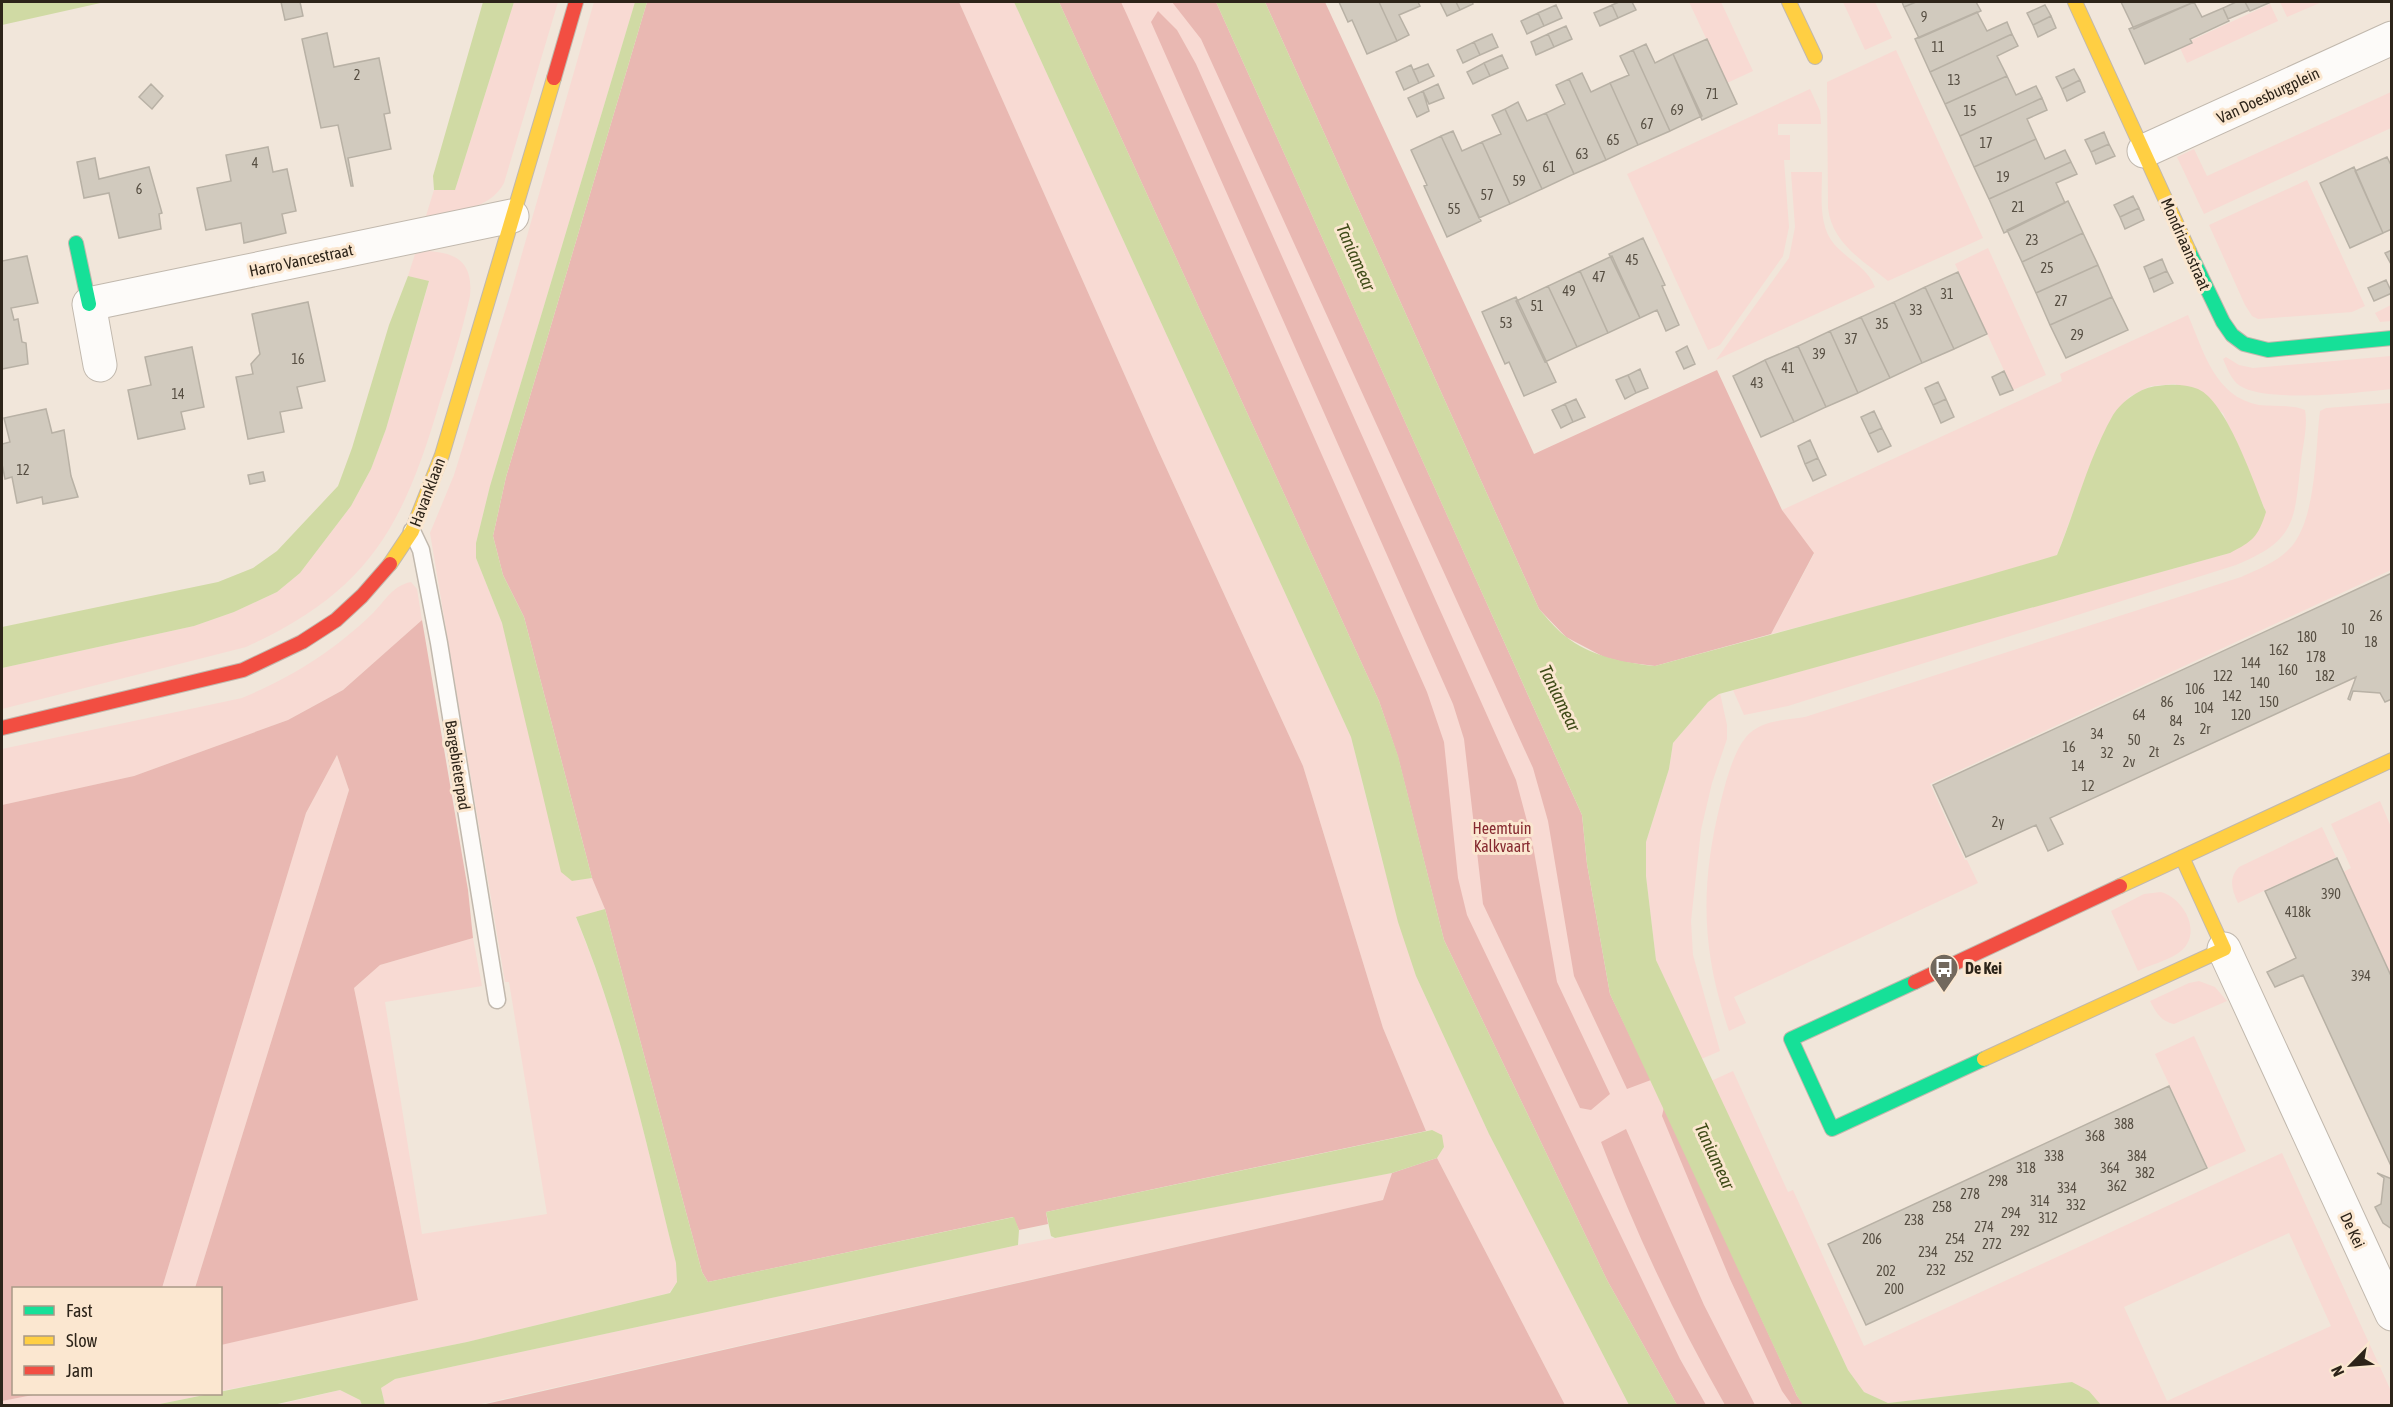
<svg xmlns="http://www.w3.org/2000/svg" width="2393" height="1407" font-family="'Asap Condensed',sans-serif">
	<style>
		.green { fill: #f8dad3; fill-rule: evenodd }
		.forest { fill: #e9b8b2 }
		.water { fill: #d0daa4 }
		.building { fill: #d1cabe; stroke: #b8b1a5; stroke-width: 1.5 }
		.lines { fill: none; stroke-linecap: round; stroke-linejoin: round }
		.lane-casing { stroke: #c1b8ad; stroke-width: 19 }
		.street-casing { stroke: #c1b8ad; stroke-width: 35 }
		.fast-casing { stroke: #c1b8ad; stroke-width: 16 }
		.slow-casing { stroke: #c1b8ad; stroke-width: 16 }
		.jam-casing { stroke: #c1b8ad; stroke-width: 16 }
		.lane { stroke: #fdfbf9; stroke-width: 16 }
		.street { stroke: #fdfbf9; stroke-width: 33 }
		.fast { stroke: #16e098; stroke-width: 14 }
		.slow { stroke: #ffcf43; stroke-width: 14 }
		.jam { stroke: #f24e42; stroke-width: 14 }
		.labels { text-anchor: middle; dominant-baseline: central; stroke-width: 6; stroke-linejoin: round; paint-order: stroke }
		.number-label { font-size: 14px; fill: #564e42 }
		.street-label { font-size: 16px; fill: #2d2419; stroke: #fbe7d0 }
		.park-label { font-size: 16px; fill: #862a30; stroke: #fbe7d0 }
		.poi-label { font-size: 16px; font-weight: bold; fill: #2d2419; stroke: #fbe7d0; text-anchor: start }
		.water-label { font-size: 18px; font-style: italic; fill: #3f4b17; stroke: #fbe7d0 }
	</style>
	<rect width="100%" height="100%" fill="#f1e6da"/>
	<path class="green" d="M514 2H558L504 183C489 211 454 211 426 216L434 190H455Z
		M594 2H635L490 486 476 543V558L502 623 572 881 592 878 605 909 576 918C622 1028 647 1147 676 1263L677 1282 669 1293 467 1342 221 1391 220 1345 418 1299 354 988 380 965 473 938 482 986 385 1002 422 1234 547 1214 509 982H505L430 533 454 475 511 292Z
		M959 2H1014L1351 737 1380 853 1416 976 1489 1134 1629 1405H1565L1437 1158 1444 1147 1432 1130 1426 1131 1383 1028 1303 766 1158 450Z
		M1059 2H1216L1486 600 1610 994 1804 1405H1677L1607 1280 1454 959 1398 757 1379 701Z
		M1689 2H1721L1753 71 1727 83Z
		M1843 2H1875L1892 38 1865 50Z
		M2280 2H2322L2287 17Z
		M2270 4 2278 21 2187 63 2180 48 2192 42V40Z
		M1896 50 1983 238 1888 281C1862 260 1832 243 1828 208L1827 82Z
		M1810 89 1820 111 1821 124H1778V135H1790V160H1784L1789 227 1783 256 1720 345 1708 350 1627 174Z
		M2391 92V128L2204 214 2177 157 2194 149 2207 176Z
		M1791 172H1822C1822 195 1818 225 1834 244 1848 260 1867 267 1875 287L1716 360 1789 258 1795 227Z
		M2307 180 2365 306 2352 312 2258 319 2252 316 2245 305 2209 225Z
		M1988 248 2046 375 2013 390 1955 264Z
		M428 251C459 253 473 264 470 296 462 332 451 367 440 401 403 527 369 591 246 647L2 709V668L194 626 234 612 277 592 300 573 351 506 371 469 386 429 429 282 408 276 415 254Z
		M2391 305V321L2380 322 2375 313Z
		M2188 315C2204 352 2215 397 2259 405 2273 407 2292 404 2305 410 2308 425 2303 445 2301 461 2294 521 2297 540 2236 565L1788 706 1744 715 1733 690 2230 553 2266 512 2223 413 2175 384 2151 386 2129 397 2099 442 2057 555 1958 585 1771 634 1814 554 1782 510 2062 381 2060 374Z
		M2391 356V389C2356 393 2275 402 2244 388 2232 383 2228 370 2223 359L2226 357 2239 365 2253 368Z
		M2391 403V570L1930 784 1965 860H1967L1978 883 1734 997 1746 1023 1729 1031C1701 949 1700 885 1721 801 1726 781 1733 753 1746 737 1760 720 1786 720 1805 717L2241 577C2259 569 2279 561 2292 546 2317 515 2315 450 2320 411L2326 408Z
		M411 582 417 589 422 620 343 690 288 720 134 776 2 805V749L242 698C292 677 334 651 373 613 386 600 392 586 411 582Z
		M1720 693 1727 725V739L1712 783 1701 830 1691 921 1693 955 1720 1051 1701 1059 1656 960 1646 876V842L1669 769 1673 743 1708 702Z
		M337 755 349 790 195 1288H162L306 813Z
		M2380 801 2391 827V977L2343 872 2351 868 2331 824Z
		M2322 827 2336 857 2238 903C2232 890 2228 879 2239 867Z
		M2161 892C2185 899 2205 936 2177 954 2166 961 2150 965 2138 971L2111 911 2144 894Z
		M2199 981 2215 987 2227 1001 2174 1024C2160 1021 2156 1012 2150 1001L2189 983Z
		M2194 1036 2246 1151 2208 1168 2155 1054Z
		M1733 1071 1788 1192 1793 1190 1864 1346 2282 1153 2391 1391V1405H2101L2072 1382 1888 1403 1864 1392 1848 1370 1711 1081ZM2289 1233 2331 1326 2167 1401 2124 1307Z
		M1392 1173 1383 1200 477 1405H385L381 1388 395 1379 1018 1245Z
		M340 1390 360 1400 362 1405 273 1406Z
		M38 1394H208L155 1405 2 1406V1401Z"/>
	<path class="forest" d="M647 2H959L1158 450 1303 766 1383 1028 1426 1131 1046 1212 1048 1224 1019 1230 1013 1217 708 1282 702 1272 605 909 592 878 524 617 503 575 493 536 506 477Z
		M1059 2H1121L1127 15 1427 692 1444 742 1458 878 1467 915 1680 1359 1706 1405H1677L1607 1280 1444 940 1398 757 1379 701Z
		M1172 2H1216L1582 815 1587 864 1610 994 1651 1080 1627 1089 1574 976 1548 821 1533 768 1201 39Z
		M1265 2H1325L1534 454 1717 370 1782 510 1814 553 1771 634 1655 666 1623 662 1604 657 1566 637 1539 609Z
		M1158 11 1177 30 1196 64 1516 780 1532 840 1557 982 1610 1094 1591 1110 1580 1108 1483 904 1464 739 1453 704 1151 22Z
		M422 620 468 890 473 938 380 965 354 988 418 1300 221 1345 220 1288H195L349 790 337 755 306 813 162 1288H14V1394H38L2 1401V805L134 776 288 720 343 690Z
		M1664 1107 1797 1396 1804 1405H1792L1782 1391 1730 1279 1662 1116Z
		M1626 1129 1704 1305 1755 1405H1725C1677 1321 1636 1233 1601 1142Z
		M1437 1158 1565 1405 477 1406 1383 1200 1392 1173Z"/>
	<path class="water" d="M2 2H105L2 25Z
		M483 2H514L455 190H434L433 176Z
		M635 2H647L506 477 493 536 503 575 524 617 592 878 572 881 561 872 502 623 476 558V543L490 486Z
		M1014 2H1059L1379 701 1398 756 1444 940 1607 1280 1677 1405H1629L1489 1134 1416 976 1398 922 1351 737Z
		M1216 2H1265L1539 609C1547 618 1556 629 1565 636 1590 656 1624 663 1655 666 1789 629 1924 595 2057 555 2076 509 2088 459 2113 415 2122 401 2141 387 2158 386 2171 384 2185 384 2198 389 2227 402 2254 483 2266 512 2258 537 2253 541 2230 553L1719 694 1708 702 1673 743 1669 769 1646 842V876L1656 960 1848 1370 1864 1392 1888 1403 2072 1382 2089 1391 2101 1405 1804 1406 1797 1396 1610 994 1587 864 1582 815Z
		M408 276 429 281 386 429 371 469 351 506 300 573 277 592 234 612 194 626 2 668V627L218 582 253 568 277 551 338 486 352 448 389 325Z
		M605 909 702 1272 708 1282 1014 1217 1019 1230 1018 1245 395 1379 381 1388 385 1405H362L360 1400 340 1390 273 1405H155L467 1342 670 1293 677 1282 676 1263C647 1147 622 1028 576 917Z
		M1432 1130 1442 1135 1444 1147 1437 1158 1392 1173 1055 1238 1051 1236 1046 1212Z"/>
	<path class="building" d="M281 2H300L303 16 285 20Z
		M1339 2H1379L1397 41 1367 54 1352 20 1348 22Z
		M1379 2H1418L1420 6 1399 15 1409 35 1397 41Z
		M1440 2H1456L1460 10 1447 16Z
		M1456 2H1472L1473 4 1460 10Z
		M1619 2H1632L1636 10 1618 18 1612 5Z
		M1902 2H1916L1904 7Z
		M1916 2H1976L1981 11 1919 38 1904 7Z
		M2121 2H2194L2134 29Z
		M2194 2 2202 17 2223 8 2229 21 2190 39 2192 43 2145 64 2129 29Z
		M2236 2H2245L2249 10 2228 19 2223 8Z
		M2245 2H2271L2250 11Z
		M1556 5 1562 18 1544 26 1538 13Z
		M1612 5 1618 18 1600 26 1594 13Z
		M2045 5 2051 16 2033 25 2027 13Z
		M1977 12 1987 31 2007 22 2012 34 1930 72 1915 39Z
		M1538 13 1544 26 1527 34 1521 21Z
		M2051 16 2056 28 2038 37 2033 25Z
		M1566 26 1572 39 1554 47 1548 34Z
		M327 33 334 67 379 58 390 113 384 114 391 149 348 158 353 186H351L338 125 321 128 302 39Z
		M1492 34 1498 47 1480 55 1474 42Z
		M1548 34 1554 47 1536 55 1531 42Z
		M2012 34 2018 46 1997 56 2007 76 1945 104 1930 72Z
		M1707 39 1737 104 1702 120 1673 54Z
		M1474 42 1480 55 1463 63 1457 50Z
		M1646 44 1655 63 1673 54 1702 116 1670 131 1633 50Z
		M1633 50 1670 131 1638 145 1610 83 1629 75 1620 56Z
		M1502 55 1508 68 1490 76 1484 63Z
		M1484 63 1490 76 1473 84 1467 72Z
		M1428 64 1434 76 1419 83 1413 70Z
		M1411 65 1419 83 1404 90 1396 72Z
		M2074 69 2080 80 2062 89 2056 77Z
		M1582 73 1591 92 1610 83 1638 145 1606 160 1569 79Z
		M2007 76 2016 95 2036 86 2042 98 1960 136 1945 104Z
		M1569 79 1606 160 1574 174 1546 113 1565 104 1556 85Z
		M2080 80 2085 92 2067 101 2062 89Z
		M151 84 163 96 152 109 139 97Z
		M1438 84 1444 98 1429 104 1423 91Z
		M1423 91 1429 111 1417 117 1408 98Z
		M2042 98 2047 110 2027 119 2036 139 1974 167 1960 136Z
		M1518 102 1527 121 1546 113 1574 174 1542 189 1505 109Z
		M1505 109 1542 189 1510 204 1482 142 1501 134 1492 115Z
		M1453 131 1462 151 1482 142 1510 204 1479 218 1441 136Z
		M2104 132 2109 144 2091 152 2085 140Z
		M1441 136 1481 221 1447 237 1424 186 1427 185 1411 150Z
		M2036 139 2045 159 2065 150 2071 162 1989 199 1974 167Z
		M2109 144 2115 156 2096 164 2091 152Z
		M268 147 273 172 287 169 296 211 282 214 286 233 244 243 241 223 206 230 197 188 231 181 226 155Z
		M2387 157 2392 167V229L2383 233 2355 171Z
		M95 158 99 179 149 167 162 213 159 214 161 229 119 238 109 193 84 198 77 162Z
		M2071 162 2077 174 2056 183 2065 203 2004 233 1989 199Z
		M2354 167 2383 233 2350 248 2320 183Z
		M2133 196 2139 208 2120 217 2114 205Z
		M2068 201 2083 233 2022 262 2007 230Z
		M2139 208 2144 220 2125 229 2120 217Z
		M2083 233 2098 265 2036 293 2022 262Z
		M1643 238 1665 285 1662 286 1679 325 1666 331 1657 310 1640 318 1609 254Z
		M2392 250V266L2385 253Z
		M27 256 38 303 11 308 14 320 18 319 22 342 26 343 28 364 2 369V261Z
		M1612 256 1640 318 1608 333 1580 271Z
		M2162 259 2167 271 2149 279 2144 267Z
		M2098 265 2112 297 2050 325 2036 293Z
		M1580 271 1608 333 1577 347 1548 286Z
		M2167 271 2173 283 2154 292 2149 279Z
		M1958 272 1987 334 1954 349 1925 287Z
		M2386 280 2392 293 2374 301 2368 288Z
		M1548 286 1577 347 1545 362 1516 301Z
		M1925 287 1954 349 1922 363 1894 302Z
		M1516 297 1556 382 1524 396 1509 362 1505 364 1482 312Z
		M2112 297 2128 330 2066 358 2050 325Z
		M308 302 325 381 297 387 302 408 280 412 284 432 248 439 236 377 253 374 251 364 260 354 252 314Z
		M1894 302 1922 363 1890 378 1861 317Z
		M1861 317 1890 378 1858 393 1830 331Z
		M1830 331 1858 393 1826 407 1798 346Z
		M1687 346 1695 364 1684 369 1676 352Z
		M1798 346 1826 407 1794 422 1765 360Z
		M192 347 204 407 181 412 185 429 138 439 128 390 151 385 145 357Z
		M1765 360 1794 422 1761 437 1733 376Z
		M1640 369 1648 388 1636 393 1628 375Z
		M2004 371 2013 390 2000 395 1992 377Z
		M1628 375 1636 393 1625 399 1616 380Z
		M1938 382 1946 399 1933 405 1925 388Z
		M1576 399 1585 417 1573 422 1565 404Z
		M1946 399 1954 417 1941 423 1933 405Z
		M1565 404 1573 422 1561 428 1552 410Z
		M46 409 52 433 64 430 71 476 78 497 43 504 42 497 17 503 12 477 5 479 2 464V444L10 442 4 418Z
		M1874 411 1882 428 1869 434 1861 417Z
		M1882 428 1891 446 1878 452 1869 434Z
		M1810 440 1818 458 1805 464 1798 446Z
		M1818 458 1826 475 1813 481 1805 464Z
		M263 472 265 481 250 484 248 475Z
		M2392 573V699L2385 702 2380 693 2353 691 2350 700 2348 699 2356 677 2050 818 2063 844 2048 851 2036 825 1966 857 1933 785Z
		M2337 858 2392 978V1168L2303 975 2275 987 2267 972 2296 958 2265 891Z
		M2169 1086 2207 1168 1866 1325 1828 1244Z
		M2377 1173 2392 1179V1229L2383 1223 2375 1207 2381 1204 2384 1178Z"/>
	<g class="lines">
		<g class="lane-casing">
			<path id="lane" d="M412 531 421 550 439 643 497 1000"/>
		</g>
		<g class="street-casing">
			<path id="street" d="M2144 151 2392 38
				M100 365 89 304 512 216
				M2224 949 2392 1314"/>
		</g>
		<g class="fast-casing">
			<path id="fast" d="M76 243 89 304
				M2189 251 2223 322 2232 335 2244 344 2268 350 2392 338
				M1915 982 1791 1039 1832 1129 1984 1059"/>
		</g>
		<g class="slow-casing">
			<path id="slow" d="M1789 2 1815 57
				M2075 2 2189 251
				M390 564 412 531 442 455 554 78
				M2120 886 2392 760
				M1984 1059 2224 949 2182 857"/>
		</g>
		<g class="jam-casing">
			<path id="jam" d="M554 78 576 2
				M2 728 243 670 302 642 336 620 362 596 390 564
				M1915 982 2120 886"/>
		</g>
		<use href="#lane" class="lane"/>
		<use href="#street" class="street"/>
		<use href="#fast" class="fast"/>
		<use href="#slow" class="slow"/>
		<use href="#jam" class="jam"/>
	</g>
	<defs>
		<g id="bus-pin" transform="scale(1.5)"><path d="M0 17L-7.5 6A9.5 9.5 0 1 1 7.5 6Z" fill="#72685d" stroke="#fbe7d0"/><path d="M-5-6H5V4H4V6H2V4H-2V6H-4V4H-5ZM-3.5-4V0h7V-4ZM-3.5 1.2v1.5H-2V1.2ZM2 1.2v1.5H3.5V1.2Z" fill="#fff"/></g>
	</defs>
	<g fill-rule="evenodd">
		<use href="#bus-pin" x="1944" y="968"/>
	</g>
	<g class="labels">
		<g class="number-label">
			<text x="1924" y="17">9</text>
			<text x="1938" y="47">11</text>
			<text x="357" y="75">2</text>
			<text x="1954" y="80">13</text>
			<text x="1712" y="94">71</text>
			<text x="1677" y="110">69</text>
			<text x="1970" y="111">15</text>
			<text x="1647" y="124">67</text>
			<text x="1613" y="140">65</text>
			<text x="1986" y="143">17</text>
			<text x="1582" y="154">63</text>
			<text x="255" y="163">4</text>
			<text x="1549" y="167">61</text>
			<text x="2003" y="177">19</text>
			<text x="1519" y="181">59</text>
			<text x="139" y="189">6</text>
			<text x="1487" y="195">57</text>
			<text x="2018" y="207">21</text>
			<text x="1454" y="209">55</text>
			<text x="2032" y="240">23</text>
			<text x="1632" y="260">45</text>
			<text x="2047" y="268">25</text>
			<text x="1599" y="277">47</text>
			<text x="1569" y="291">49</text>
			<text x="1947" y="294">31</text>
			<text x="2061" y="301">27</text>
			<text x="1537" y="306">51</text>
			<text x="1916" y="310">33</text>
			<text x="1506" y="323">53</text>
			<text x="1882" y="324">35</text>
			<text x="2077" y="335">29</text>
			<text x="1851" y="339">37</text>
			<text x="1819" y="354">39</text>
			<text x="298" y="359">16</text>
			<text x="1788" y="368">41</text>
			<text x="1757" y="383">43</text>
			<text x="178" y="394">14</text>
			<text x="23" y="470">12</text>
			<text x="2376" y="616">26</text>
			<text x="2348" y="629">10</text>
			<text x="2307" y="637">180</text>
			<text x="2371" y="642">18</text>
			<text x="2279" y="650">162</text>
			<text x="2316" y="657">178</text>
			<text x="2251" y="663">144</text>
			<text x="2288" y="670">160</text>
			<text x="2223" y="676">122</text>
			<text x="2325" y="676">182</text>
			<text x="2260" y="683">140</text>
			<text x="2195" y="689">106</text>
			<text x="2232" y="696">142</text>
			<text x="2167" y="702">86</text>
			<text x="2269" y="702">150</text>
			<text x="2204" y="708">104</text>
			<text x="2139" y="715">64</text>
			<text x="2241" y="715">120</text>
			<text x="2176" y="721">84</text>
			<text x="2205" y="729">2r</text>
			<text x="2097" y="734">34</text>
			<text x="2134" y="740">50</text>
			<text x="2179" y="740">2s</text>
			<text x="2069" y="747">16</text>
			<text x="2154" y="752">2t</text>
			<text x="2107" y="753">32</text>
			<text x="2129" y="762">2v</text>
			<text x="2078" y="766">14</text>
			<text x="2088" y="786">12</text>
			<text x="1998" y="822">2y</text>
			<text x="2331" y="894">390</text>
			<text x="2298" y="912">418k</text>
			<text x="2361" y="976">394</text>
			<text x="2124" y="1124">388</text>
			<text x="2095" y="1136">368</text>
			<text x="2054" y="1156">338</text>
			<text x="2137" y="1156">384</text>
			<text x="2026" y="1168">318</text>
			<text x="2110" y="1168">364</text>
			<text x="2145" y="1173">382</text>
			<text x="1998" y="1181">298</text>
			<text x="2117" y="1186">362</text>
			<text x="2067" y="1188">334</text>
			<text x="1970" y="1194">278</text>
			<text x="2040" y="1201">314</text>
			<text x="2076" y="1205">332</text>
			<text x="1942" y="1207">258</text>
			<text x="2011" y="1213">294</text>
			<text x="2048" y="1218">312</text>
			<text x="1914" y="1220">238</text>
			<text x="1984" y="1227">274</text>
			<text x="2020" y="1231">292</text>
			<text x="1872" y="1239">206</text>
			<text x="1955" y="1239">254</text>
			<text x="1992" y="1244">272</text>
			<text x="1928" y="1252">234</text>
			<text x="1964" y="1257">252</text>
			<text x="1936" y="1270">232</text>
			<text x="1886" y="1271">202</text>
			<text x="1894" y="1289">200</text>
		</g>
		<g class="street-label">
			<text transform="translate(2268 95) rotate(-25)">Van Doesburgplein</text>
			<text transform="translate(2186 244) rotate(66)">Mondriaanstraat</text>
			<text transform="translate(301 260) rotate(-12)">Harro Vancestraat</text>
			<text transform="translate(427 492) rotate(-69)">Havanklaan</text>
			<text transform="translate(458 765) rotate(81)">Bargebieterpad</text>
			<text transform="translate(2353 1230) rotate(65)">De Kei</text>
		</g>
		<g class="park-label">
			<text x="1502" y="828">Heemtuin<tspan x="1502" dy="18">Kalkvaart</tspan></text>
		</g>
		<g class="poi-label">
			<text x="1965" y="968">De Kei</text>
		</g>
		<g class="water-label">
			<text transform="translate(1356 257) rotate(66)">Taniamear</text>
			<text transform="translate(1560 698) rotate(64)">Taniamear</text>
			<text transform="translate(1715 1156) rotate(65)">Taniamear</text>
		</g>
	</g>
	<rect width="2393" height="1407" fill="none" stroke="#2d2419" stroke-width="6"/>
	<rect x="12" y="1287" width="210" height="108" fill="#fbe7d0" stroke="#a99987" stroke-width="1.5"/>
	<rect x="24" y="1306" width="30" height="9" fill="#16e098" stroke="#a99987" stroke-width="1.5"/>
	<text x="66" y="1317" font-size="18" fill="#2d2419">Fast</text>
	<rect x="24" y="1336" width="30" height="9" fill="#ffcf43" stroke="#a99987" stroke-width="1.5"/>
	<text x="66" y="1347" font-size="18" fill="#2d2419">Slow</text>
	<rect x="24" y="1366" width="30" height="9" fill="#f24e42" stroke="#a99987" stroke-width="1.5"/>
	<text x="66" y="1377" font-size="18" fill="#2d2419">Jam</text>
	<g transform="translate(2351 1365) rotate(245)" stroke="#fbe7d0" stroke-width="4.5" paint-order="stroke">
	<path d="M0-4.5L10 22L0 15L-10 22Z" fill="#2d2419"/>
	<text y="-9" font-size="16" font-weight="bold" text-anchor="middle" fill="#2d2419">N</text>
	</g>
</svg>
